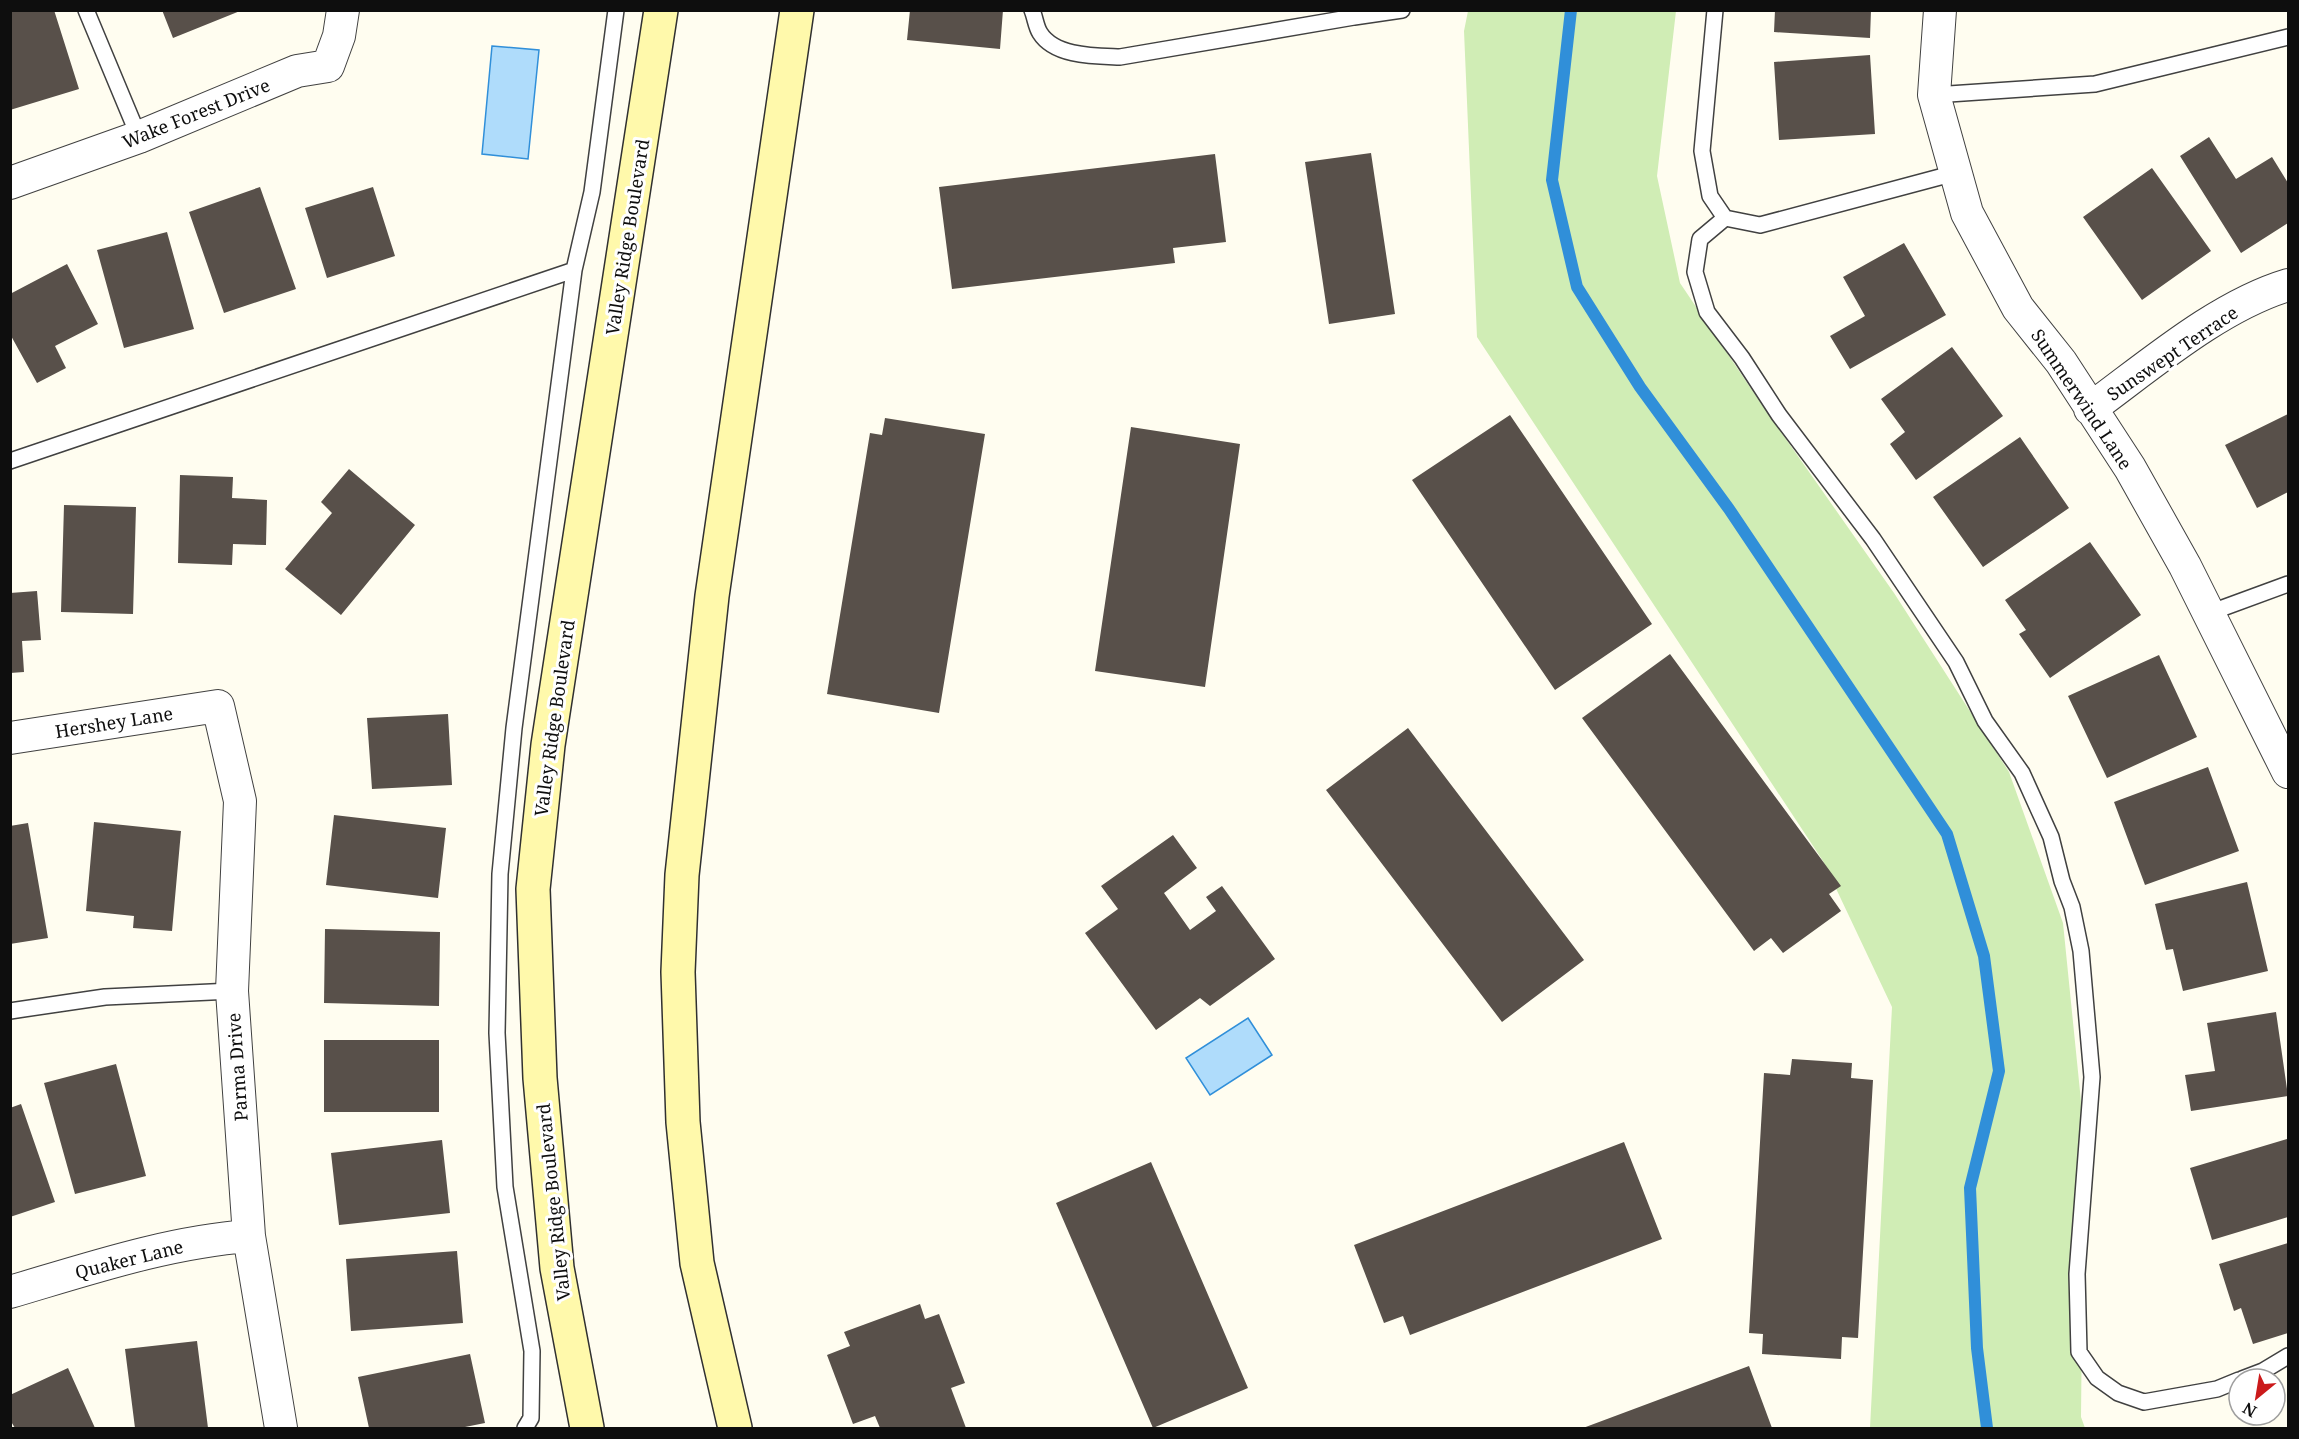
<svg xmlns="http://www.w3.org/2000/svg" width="2299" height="1439" font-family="'Noto Serif',serif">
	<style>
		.green { fill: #d0edb5 }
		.water { fill: #afdcfb; stroke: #308fd9; stroke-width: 1.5 }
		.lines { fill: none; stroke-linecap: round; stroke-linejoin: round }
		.stream { stroke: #308fd9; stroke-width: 12 }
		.building { fill: #58504a }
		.lane-casing { stroke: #414141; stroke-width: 18 }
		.street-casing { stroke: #414141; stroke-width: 34 }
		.secondary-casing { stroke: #303030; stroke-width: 36 }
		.lane { stroke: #fff; stroke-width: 15 }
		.street { stroke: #fff; stroke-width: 32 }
		.secondary { stroke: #fff9ab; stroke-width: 33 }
		.labels { text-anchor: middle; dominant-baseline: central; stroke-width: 6; stroke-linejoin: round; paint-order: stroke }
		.street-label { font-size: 18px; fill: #0e0e0e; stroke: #fff }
	</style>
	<rect width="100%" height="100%" fill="#fffdf0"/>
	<path class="green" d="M1468 11H1676L1657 176 1680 283 1760 402 1894 593 2009 772 2063 923 2084 1131 2081 1417 2085 1428H1870L1892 1007 1823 861 1477 337 1464 31Z"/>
	<path class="water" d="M492 46 539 50 528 159 482 154Z
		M1248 1018 1272 1055 1210 1095 1186 1058Z"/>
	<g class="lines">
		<path class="stream" d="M1571 10 1552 180 1577 287 1640 387 1729 509 1947 834 1984 956 1999 1071 1970 1188 1977 1348 1987 1428"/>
	</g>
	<path class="building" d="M10 10H54L79 89 10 110Z
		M162 10H240V11L173 38Z
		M910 10H1003L1000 49 907 40Z
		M1775 10H1871L1870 38 1774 32Z
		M1870 55 1875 134 1779 140 1774 62Z
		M2209 137 2236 179 2272 157 2288 183V223L2241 253 2180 156Z
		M1371 153 1395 314 1329 324 1305 162Z
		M1215 154 1226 242 1173 248 1175 263 952 289 939 187Z
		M2152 168 2211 251 2142 300 2083 217Z
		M260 187 296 289 224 313 189 212Z
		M373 187 395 256 327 278 305 208Z
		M167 232 194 329 124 348 97 250Z
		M1904 243 1946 315 1850 369 1830 336 1865 316 1843 277Z
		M67 264 98 324 55 346 66 368 37 383 10 334V294Z
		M1952 347 2003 416 1916 480 1890 444 1905 432 1881 399Z
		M2288 414V492L2257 508 2225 445Z
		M1510 415 1652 624 1555 690 1412 480Z
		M885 418 985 434 939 713 827 694 870 433 882 435Z
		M1131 427 1240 444 1205 687 1095 671Z
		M2020 437 2069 508 1983 567 1933 497Z
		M349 469 415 525 341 615 285 569 332 513 321 502Z
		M180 475 233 477 232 498 267 500 266 545 233 544 232 565 178 563Z
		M64 505 136 507 133 614 61 612Z
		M2090 542 2141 615 2050 678 2019 634 2026 630 2005 600Z
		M37 591 41 640 22 641 24 672 10 673V593Z
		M1670 654 1841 886 1829 894 1841 911 1783 953 1771 938 1754 951 1582 718Z
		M2159 655 2197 737 2107 778 2068 696Z
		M448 714 452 785 372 789 367 718Z
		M1408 728 1584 960 1502 1022 1326 790Z
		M2208 767 2239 851 2145 885 2114 802Z
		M334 815 446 828 438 898 326 885Z
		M94 822 181 831 172 931 133 928 134 916 86 911Z
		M28 823 48 938 10 944V826Z
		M1173 835 1197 868 1164 893 1190 930 1216 911 1206 897 1222 886 1275 959 1210 1006 1200 998 1156 1030 1085 933 1118 909 1101 886Z
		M2247 882 2268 971 2183 991 2173 949 2166 950 2155 904Z
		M325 929 440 932 439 1006 324 1003Z
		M2276 1012 2288 1096 2191 1111 2185 1075 2215 1071 2207 1023Z
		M324 1040H439V1112H324Z
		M1792 1059 1852 1063 1851 1078 1873 1080 1858 1338 1842 1337 1841 1359 1762 1354 1763 1334 1749 1333 1764 1073 1790 1075Z
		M116 1064 146 1176 75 1194 44 1083Z
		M21 1104 55 1202 10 1217V1108Z
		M2287 1139 2288 1217 2212 1240 2190 1168Z
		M442 1140 450 1213 339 1225 331 1153Z
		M1624 1142 1662 1239 1410 1335 1403 1316 1384 1323 1354 1245Z
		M1151 1162 1248 1388 1153 1428 1056 1203Z
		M2288 1243V1333L2253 1344 2241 1308 2234 1311 2219 1264Z
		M457 1251 463 1323 351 1331 346 1259Z
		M920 1304 925 1319 939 1314 965 1383 951 1388 966 1428H880L875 1416 853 1424 827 1355 850 1346 844 1332Z
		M197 1341 208 1428H135L125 1349Z
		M470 1354 485 1423 460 1428H369L358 1377Z
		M1749 1366 1772 1428H1583Z
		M68 1368 95 1428H15L10 1420V1395Z"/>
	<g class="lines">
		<g class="lane-casing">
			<path id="lane" d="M86 10 139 137
				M1032 10C1035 17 1036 27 1040 33 1055 57 1096 56 1120 57L1354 17 1402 10
				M1715 10 1702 151 1710 196 1725 218 1760 225 1955 173
				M1934 95 2095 84 2288 37
				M1725 218 1700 239 1695 272 1707 312 1742 358 1779 415 1873 539 1956 662 1985 721 2022 773 2051 837 2062 881 2072 907 2081 951 2092 1077 2077 1274 2079 1352 2097 1378 2118 1393 2144 1402 2217 1389 2239 1380
				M10 461 574 270 592 192 616 10
				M2209 613 2288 584
				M10 1011 105 997 232 991
				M2242 1379 2263 1371 2288 1356
				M525 1428 531 1418 532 1351 505 1187 497 1033 500 874 514 728 574 270"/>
		</g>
		<g class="street-casing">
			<path id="street" d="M1940 10 1934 95 1967 213 2018 308 2061 362 2130 468 2185 566 2288 772
				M10 183 139 137 297 71 328 66 339 36 343 10
				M2090 409C2149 366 2218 306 2288 285
				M10 738 218 706 240 801 232 991 249 1236 281 1428
				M10 1292C88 1269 168 1242 249 1236"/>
		</g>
		<g class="secondary-casing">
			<path id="secondary" d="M587 1428 557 1268 540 1078 533 889 548 745 661 10
				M735 1428 697 1263 683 1122 678 972 682 875 712 596 797 10"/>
		</g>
		<use href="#lane" class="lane"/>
		<use href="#street" class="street"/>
		<use href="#secondary" class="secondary"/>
	</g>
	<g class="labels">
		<g class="street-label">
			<text transform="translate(196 113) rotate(-22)">Wake Forest Drive</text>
			<text transform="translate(627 237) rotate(-81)">Valley Ridge Boulevard</text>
			<text transform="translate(2172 353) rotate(-34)">Sunswept Terrace</text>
			<text transform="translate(2082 399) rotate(56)">Summerwind Lane</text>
			<text transform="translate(554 718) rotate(-82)">Valley Ridge Boulevard</text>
			<text transform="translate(114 722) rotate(-9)">Hershey Lane</text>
			<text transform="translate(237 1067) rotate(-94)">Parma Drive</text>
			<text transform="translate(553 1202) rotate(-96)">Valley Ridge Boulevard</text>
			<text transform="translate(129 1259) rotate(-14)">Quaker Lane</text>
		</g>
	</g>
	<rect width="2299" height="1439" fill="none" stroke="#0e0e0e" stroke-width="24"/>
	<g transform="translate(2257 1397) rotate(210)"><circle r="28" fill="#ffffff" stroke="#9f9f9f" stroke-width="1.5"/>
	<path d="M0-4.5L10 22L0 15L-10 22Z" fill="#cb1a1b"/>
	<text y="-9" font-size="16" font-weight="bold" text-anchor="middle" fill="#0e0e0e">N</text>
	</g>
</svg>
